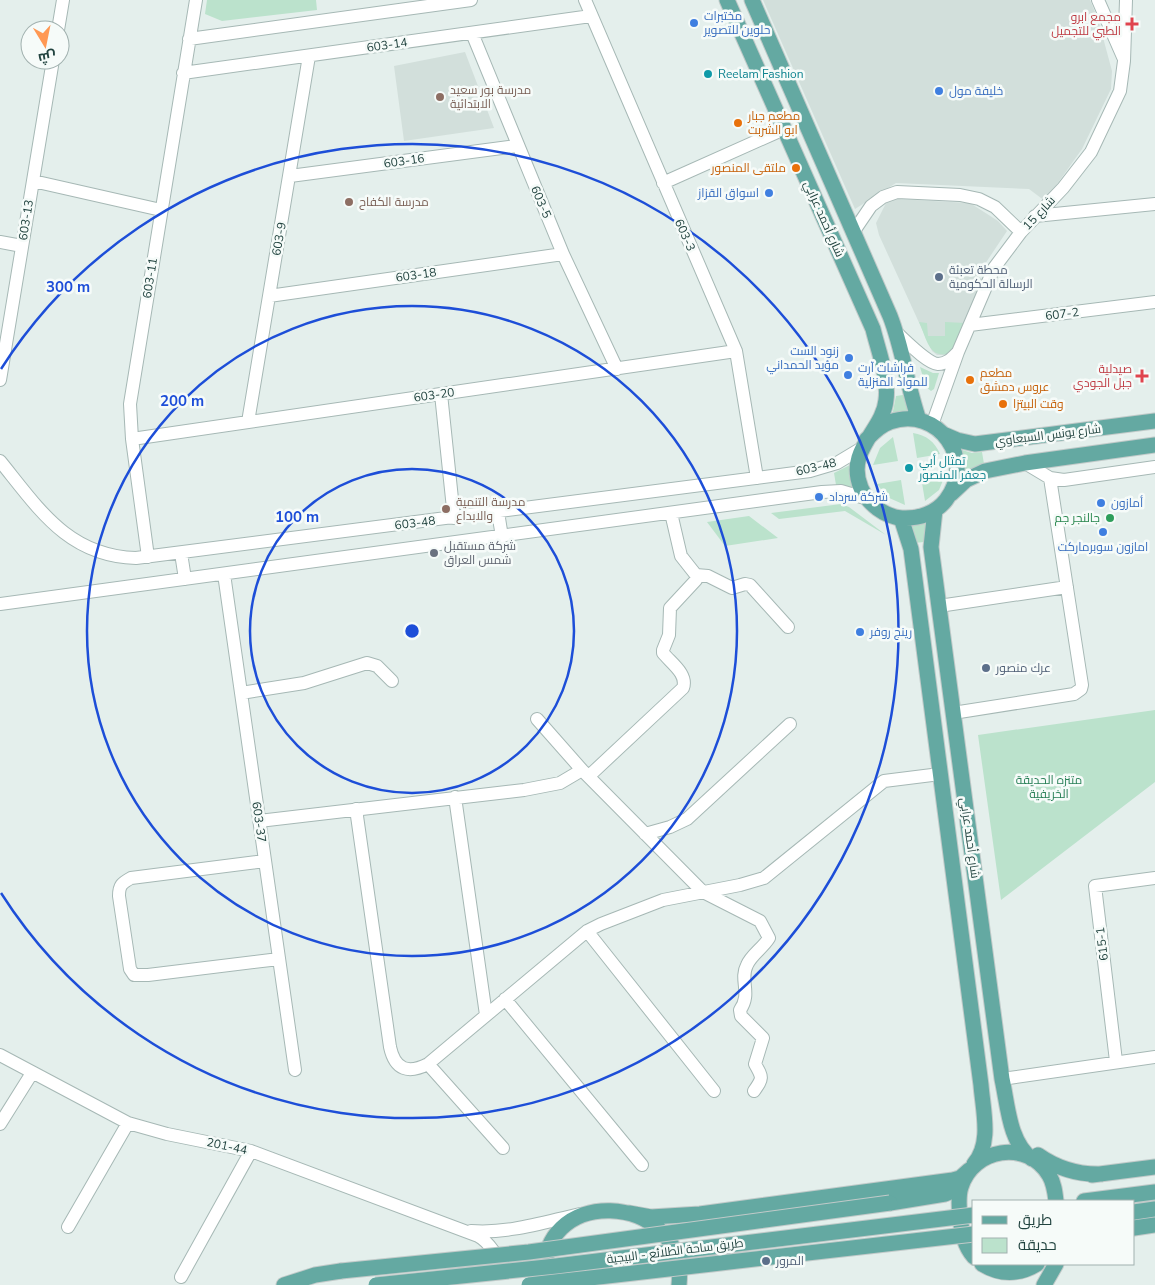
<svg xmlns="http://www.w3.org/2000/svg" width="1155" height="1285" font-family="'Nunito Sans',Cairo,sans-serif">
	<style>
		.built { fill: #d2dfdb }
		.green { fill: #bbe2cc }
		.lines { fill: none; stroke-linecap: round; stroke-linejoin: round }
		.minor-casing { stroke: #a6b8b5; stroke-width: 14 }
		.major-casing { stroke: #c1cac9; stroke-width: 17 }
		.minor { stroke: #fff; stroke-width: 12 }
		.major { stroke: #64a9a2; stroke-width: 15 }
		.major-bridge-casing { stroke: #c1cac9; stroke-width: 17; stroke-linecap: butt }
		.major-bridge { stroke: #64a9a2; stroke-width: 15 }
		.ring { fill: none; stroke: #1d4ed8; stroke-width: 2.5 }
		.shop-dot { fill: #3f7fe0; stroke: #f6fbf9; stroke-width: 2 }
		.health-dot { fill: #e0444e; stroke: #f6fbf9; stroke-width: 2 }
		.culture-dot { fill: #0f9aa8; stroke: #f6fbf9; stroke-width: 2 }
		.education-dot { fill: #8d6e63; stroke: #f6fbf9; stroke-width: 2 }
		.food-dot { fill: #e8710a; stroke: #f6fbf9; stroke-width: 2 }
		.service-dot { fill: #5c6f8a; stroke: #f6fbf9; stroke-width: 2 }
		.leisure-dot { fill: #2e9e5b; stroke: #f6fbf9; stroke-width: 2 }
		.worship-dot { fill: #6b7280; stroke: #f6fbf9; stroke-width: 2 }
		.labels { text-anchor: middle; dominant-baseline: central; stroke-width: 5; stroke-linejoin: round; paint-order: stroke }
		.shop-label { font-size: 12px; fill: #366cbe; stroke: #f6fbf9; text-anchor: start }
		.health-label { font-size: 12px; fill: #be3a42; stroke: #f6fbf9; text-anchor: end }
		.street-label { font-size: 12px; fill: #21433f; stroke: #f6fbf9 }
		.culture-label { font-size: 12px; fill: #0d838f; stroke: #f6fbf9; text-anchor: start }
		.education-label { font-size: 12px; fill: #785e54; stroke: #f6fbf9; text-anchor: start }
		.food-label { font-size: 12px; fill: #c56008; stroke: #f6fbf9; text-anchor: start }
		.service-label { font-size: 12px; fill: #4e5e75; stroke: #f6fbf9; text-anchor: start }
		.leisure-label { font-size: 12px; fill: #27864d; stroke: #f6fbf9; text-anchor: end }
		.worship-label { font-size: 12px; fill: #5b616d; stroke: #f6fbf9; text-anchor: start }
		.park-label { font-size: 12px; fill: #277f56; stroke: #f6fbf9 }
		.centre { fill: #1d4ed8; stroke: #f6fbf9; stroke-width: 2.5 }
		.ring-label { font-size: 15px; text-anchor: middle; font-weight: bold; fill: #1d4ed8; stroke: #f6fbf9; stroke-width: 5; stroke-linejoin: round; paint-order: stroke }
	</style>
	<rect width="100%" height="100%" fill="#e4efec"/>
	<path class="built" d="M763 0H1090L1098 19 1112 71 1111 89 1082 149 1045 201 1029 189 896 183 855 209Z
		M465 52 494 128 404 141 394 66Z
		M897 199 970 203 998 221 1007 231 977 276 982 279 961 333 945 355H937L932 351 879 235 876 223 887 201Z"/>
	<path class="green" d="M207 0H316L317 10 222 21 205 14Z
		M919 322 927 323 928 336H945V322L965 323 953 352C929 362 927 339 919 322Z
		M920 367 933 373H939L934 389 931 391 926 387Z
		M903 395 911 413 892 416 896 396Z
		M913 433C926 435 935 442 940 454L917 458Z
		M893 437 898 461 873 465 880 448Z
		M962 450 972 453 982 452 984 464 965 472Z
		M852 464 856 490 836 485 834 473Z
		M946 473 939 490 925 501 921 477Z
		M901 480 905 505 887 497 877 484Z
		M841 504 849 507 886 535 845 511 779 519 771 513Z
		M749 516 778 538 725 546 707 522Z
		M928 522 924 542 914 543 906 525Z
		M1155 710V782L1001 900 978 735Z"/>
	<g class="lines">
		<g class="minor-casing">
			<path id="minor" d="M585 0 736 351 757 478
				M1098 0 1123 57
				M58 30 63 0
				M472 33 563 254 617 369
				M189 39 471 0
				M183 73 591 16
				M290 176 517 146
				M33 181 161 210
				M663 183 784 129
				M1035 216 1155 204
				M854 231 871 206 883 197 897 192 960 195 979 199 995 207 1021 232
				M0 242 22 246
				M269 296 563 254
				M970 325 1155 302
				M897 333C906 341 927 363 938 364 947 364 952 358 958 352
				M0 380 53 60
				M441 394 454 518
				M248 422 309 56
				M932 425 958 352 994 268 1021 232 1063 188 1091 152 1120 91 1124 61 1126 0
				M132 439 736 351
				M0 461C39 509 68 556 136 558L810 471 837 463 862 448
				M1025 463 1050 478 1064 480 1155 467
				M498 512 502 537
				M671 513 681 556 696 575 708 576 732 588 745 584 750 585 788 627
				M181 553 185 579
				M148 557 132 439 130 404 196 0
				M224 574 295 1070
				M0 604 822 492 841 491 868 499
				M939 606 1067 587
				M241 693 304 683 367 663 377 666 392 681
				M953 713 1074 694 1081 689 1082 685 1050 478
				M537 719 582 770 703 892 760 921 769 938C763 948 751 955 747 965 739 980 752 993 740 1010L741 1016 763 1038 755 1064C763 1078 763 1078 754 1091
				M589 776 683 688C688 674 671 663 663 653V650L669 635 670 608 696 580V575
				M455 797 486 1015
				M356 809 390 1047C395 1070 408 1074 428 1064L587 931 601 924 663 900 740 885 764 878 884 781 940 774
				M259 821 524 790 560 783 582 770
				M645 834 670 827 687 819 790 724
				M265 861 131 878C122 883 119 885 119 896L130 969 134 975H148L279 959
				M587 931 714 1091
				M505 999 642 1165
				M0 1055 128 1123 167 1134 251 1151 478 1236C492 1243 494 1257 504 1262 510 1265 519 1264 525 1264
				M1116 1061 1095 886 1155 878
				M428 1064 503 1148
				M1002 1079 1155 1057
				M0 1124 32 1073
				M68 1227 128 1123
				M471 1231C508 1234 544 1222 580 1214
				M181 1277 251 1151"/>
		</g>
		<g class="major-casing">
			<path id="major" d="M727 0 873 329C878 350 889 378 886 400 883 431 845 450 861 488 868 504 885 517 902 518 919 519 936 513 946 500 977 460 938 405 890 422 880 425 873 433 866 440
				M752 0 890 316C903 349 907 386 919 420
				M943 434 957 440 975 444 1155 421
				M951 494 966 480 985 471 1025 463 1155 445
				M935 510 931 547 1002 1079C1008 1106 1009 1142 1032 1159
				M901 518 911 549 981 1085C983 1111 992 1143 974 1164
				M1038 1155C1058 1169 1078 1175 1102 1174
				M1092 1175 1155 1167
				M1084 1201 1155 1192
				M890 1203 945 1194 952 1191 963 1181
				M1134 1212 1155 1209
				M629 1213 651 1217 700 1214 953 1180 960 1178 969 1170
				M1134 1228 1155 1225
				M974 1257C964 1246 962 1232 960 1218 959 1208 958 1196 961 1187 973 1148 1027 1139 1049 1175 1054 1183 1055 1192 1056 1201
				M982 1264C1000 1275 1019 1275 1037 1264
				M284 1285 315 1275 341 1271
				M546 1285C530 1182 689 1190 679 1285
				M1044 1285 1056 1264"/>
		</g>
		<use href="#minor" class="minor"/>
		<use href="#major" class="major"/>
		<g class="major-bridge-casing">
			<path id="major-bridge" d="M341 1271 529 1252 890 1203
				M376 1285 556 1266 974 1215
				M529 1285 974 1234"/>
		</g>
		<use href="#major-bridge" class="major-bridge"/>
	</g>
	<g class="ring">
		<circle cx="412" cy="631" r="162"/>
		<circle cx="412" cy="631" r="325"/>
		<path d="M1 369A487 487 0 1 1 1 893"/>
	</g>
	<g class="shop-dot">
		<circle cx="694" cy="23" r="5"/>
		<circle cx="939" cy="91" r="5"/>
		<circle cx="769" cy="193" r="5"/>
		<circle cx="849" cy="358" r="5"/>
		<circle cx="848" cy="375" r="5"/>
		<circle cx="819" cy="497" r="5"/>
		<circle cx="1101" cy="503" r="5"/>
		<circle cx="1103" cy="532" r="5"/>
		<circle cx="860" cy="632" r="5"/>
	</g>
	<g class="health-dot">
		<path d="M1129.5 16.5h5v5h5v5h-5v5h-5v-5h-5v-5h5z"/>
		<path d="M1139.5 368.5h5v5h5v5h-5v5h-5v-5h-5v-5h5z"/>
	</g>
	<g class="culture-dot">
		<circle cx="708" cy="74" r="5"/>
		<circle cx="909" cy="468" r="5"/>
	</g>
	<g class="education-dot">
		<circle cx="440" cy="97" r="5"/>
		<circle cx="349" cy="202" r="5"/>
		<circle cx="446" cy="509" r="5"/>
	</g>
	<g class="food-dot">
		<circle cx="738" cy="123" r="5"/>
		<circle cx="796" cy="168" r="5"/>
		<circle cx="970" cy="380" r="5"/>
		<circle cx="1003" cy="404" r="5"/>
	</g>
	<g class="service-dot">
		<circle cx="939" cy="277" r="5"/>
		<circle cx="986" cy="668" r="5"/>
		<circle cx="766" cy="1261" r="5"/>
	</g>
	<circle class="leisure-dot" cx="1110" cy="518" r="5"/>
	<circle class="worship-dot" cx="434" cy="553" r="5"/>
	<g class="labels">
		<g class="shop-label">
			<text x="704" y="16">مختبرات<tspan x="704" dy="14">حلوين للتصوير</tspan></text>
			<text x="949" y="91">خليفة مول</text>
			<text x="759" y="193" text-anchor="end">اسواق القزاز</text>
			<text x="839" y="351" text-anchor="end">زنود الست<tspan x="839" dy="14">مؤيد الحمداني</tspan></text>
			<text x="858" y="368">فراشات آرت<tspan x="858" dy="14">للمواد المنزلية</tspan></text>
			<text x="829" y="497">شركة سرداد</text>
			<text x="1111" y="503">أمازون</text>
			<text x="1103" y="547" text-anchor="middle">امازون سوبرماركت</text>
			<text x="870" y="632">رينج روفر</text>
		</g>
		<g class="health-label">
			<text x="1121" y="17">مجمع ابرو<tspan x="1121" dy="14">الطبي للتجميل</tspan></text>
			<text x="1132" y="369">صيدلية<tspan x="1132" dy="14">جبل الجودي</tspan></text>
		</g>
		<g class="street-label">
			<text transform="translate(387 45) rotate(-8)">603-14</text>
			<text transform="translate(404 161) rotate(-8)">603-16</text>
			<text transform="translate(541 202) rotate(67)">603-5</text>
			<text transform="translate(1039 213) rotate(-47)">شارع 15</text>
			<text transform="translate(824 219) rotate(66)">شارع أحمد عرابي</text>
			<text transform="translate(26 220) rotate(-81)">603-13</text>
			<text transform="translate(685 235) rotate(66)">603-3</text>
			<text transform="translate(279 239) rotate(-80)">603-9</text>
			<text transform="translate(416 275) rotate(-8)">603-18</text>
			<text transform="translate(150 278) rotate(-81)">603-11</text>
			<text transform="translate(1062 314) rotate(-7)">607-2</text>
			<text transform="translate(434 395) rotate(-8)">603-20</text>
			<text transform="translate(1048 435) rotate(-7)">شارع يونس السبعاوي</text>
			<text transform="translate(816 467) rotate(-14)">603-48</text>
			<text transform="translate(415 523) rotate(-7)">603-48</text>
			<text transform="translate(259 822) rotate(82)">603-37</text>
			<text transform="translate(970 838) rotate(82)">شارع أحمد عرابي</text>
			<text transform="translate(1102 944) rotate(-97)">615-1</text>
			<text transform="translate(227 1146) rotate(12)">201-44</text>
			<text transform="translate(675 1251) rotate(-7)">طريق ساحة الطلائع - البيجية</text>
		</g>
		<g class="culture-label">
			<text x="718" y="74">Reelam Fashion</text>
			<text x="919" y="461">تمثال أبي<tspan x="919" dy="14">جعفر المنصور</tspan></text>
		</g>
		<g class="education-label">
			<text x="450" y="90">مدرسة بور سعيد<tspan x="450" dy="14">الابتدائية</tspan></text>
			<text x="359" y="202">مدرسة الكفاح</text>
			<text x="456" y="502">مدرسة التنمية<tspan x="456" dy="14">والابداع</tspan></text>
		</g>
		<g class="food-label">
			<text x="748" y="116">مطعم جبار<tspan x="748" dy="14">ابو الشربت</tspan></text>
			<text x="786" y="168" text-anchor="end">ملتقى المنصور</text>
			<text x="980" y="373">مطعم<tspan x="980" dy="14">عروس دمشق</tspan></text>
			<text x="1013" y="404">وقت البيتزا</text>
		</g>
		<g class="service-label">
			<text x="949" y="270">محطة تعبئة<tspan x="949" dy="14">الرسالة الحكومية</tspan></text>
			<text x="996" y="668">عرك منصور</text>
			<text x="776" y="1261">المرور</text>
		</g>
		<g class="leisure-label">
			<text x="1100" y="518">جالنجر جم</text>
		</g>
		<g class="worship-label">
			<text x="444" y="546">شركة مستقبل<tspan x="444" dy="14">شمس العراق</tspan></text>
		</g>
		<g class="park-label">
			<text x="1049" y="780">متنزه الحديقة<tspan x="1049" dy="14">الخريفية</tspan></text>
		</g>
	</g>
	<circle cx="412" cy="631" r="8" class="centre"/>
	<g class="ring-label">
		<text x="68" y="292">300 m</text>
		<text x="182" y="406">200 m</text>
		<text x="297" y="522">100 m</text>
	</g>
	<rect x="972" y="1200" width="162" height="65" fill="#f6fbf9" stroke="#a1b1af"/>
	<rect x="982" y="1216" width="25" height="8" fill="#64a9a2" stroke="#a1b1af"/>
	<text x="1018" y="1225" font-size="15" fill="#21433f">طريق</text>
	<rect x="982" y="1238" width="25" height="15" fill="#bbe2cc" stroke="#a1b1af"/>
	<text x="1018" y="1250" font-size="15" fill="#21433f">حديقة</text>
	<g transform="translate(45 45) rotate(170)"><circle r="24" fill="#f6fbf9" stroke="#a1b1af"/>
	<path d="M0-4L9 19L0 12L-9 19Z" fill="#ff9853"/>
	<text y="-8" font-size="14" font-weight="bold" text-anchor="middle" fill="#21433f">ش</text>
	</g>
</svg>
